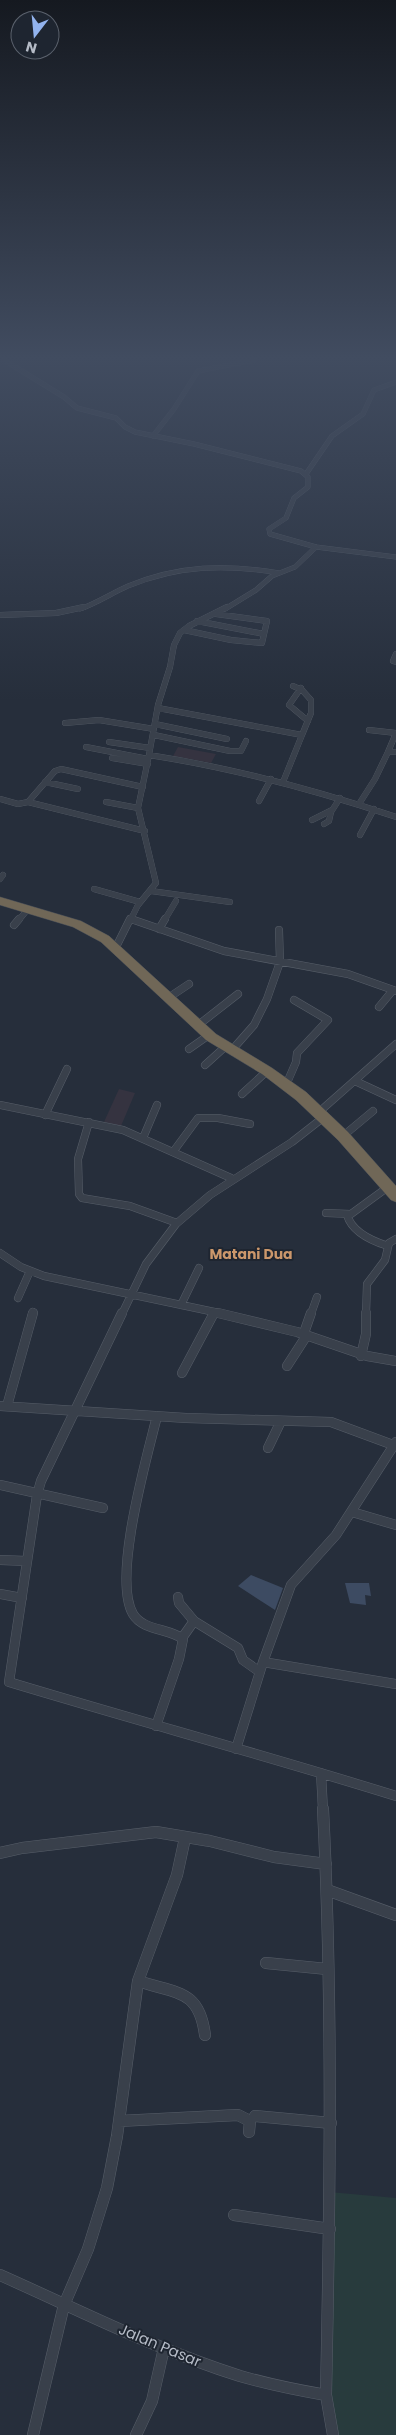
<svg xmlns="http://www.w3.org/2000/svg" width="396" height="2435" font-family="Poppins,sans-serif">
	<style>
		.medical { fill: #353340 }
		.green { fill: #283b3d }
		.water { fill: #3d4b62 }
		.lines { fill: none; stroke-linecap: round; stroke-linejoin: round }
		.street-far4-casing { stroke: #575e69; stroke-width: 5 }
		.street-far3-casing { stroke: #575e69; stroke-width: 6 }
		.street-far2-casing { stroke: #575e69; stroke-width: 8 }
		.street-far1-casing { stroke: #575e69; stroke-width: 10 }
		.street-casing { stroke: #575e69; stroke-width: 12 }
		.highway-casing { stroke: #444b56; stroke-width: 1 }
		.street-far4 { stroke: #39404b; stroke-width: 4.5 }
		.street-far3 { stroke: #39404b; stroke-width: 5.5 }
		.street-far2 { stroke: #39404b; stroke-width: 7 }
		.street-far1 { stroke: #39404b; stroke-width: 9 }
		.street { stroke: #39404b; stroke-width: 11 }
		.highway { fill: #706757; fill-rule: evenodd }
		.labels { text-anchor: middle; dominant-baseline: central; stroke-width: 4; stroke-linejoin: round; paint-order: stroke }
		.neighbourhood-label { font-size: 14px; font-weight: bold; fill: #cb976b; stroke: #1e2530 }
		.near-street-label { font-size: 15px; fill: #b5bbc6; stroke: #1e2530 }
	</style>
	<rect width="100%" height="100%" fill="#262e3b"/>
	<path class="medical" d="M178 747 216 754 211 763 173 756Z
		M119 1089 135 1093 121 1126 104 1122Z"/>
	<path class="green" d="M329 2192 396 2198V2435H333L331 2428Z"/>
	<path class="water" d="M251 1575 283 1588 275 1610 238 1586Z
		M345 1583H369L371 1596 365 1595 366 1605 350 1603Z"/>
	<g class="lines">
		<g class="street-far4-casing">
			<path id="street-far4" d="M4 360 64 397 77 408 116 418 125 427 135 432 194 444 301 471 308 477V487L294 498 286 518 269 529 270 534 316 547 396 557
				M153 436 174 409 198 371 254 360
				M306 474 332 436 363 414 374 390 396 382
				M80 609C97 603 112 593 128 586 179 565 226 564 279 573
				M225 609 256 590 272 576 295 567 316 547"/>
		</g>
		<g class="street-far3-casing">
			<path id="street-far3" d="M0 615 56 613 84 607
				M197 621 264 634
				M184 630 231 640 262 643 267 621 216 614
				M396 654 393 661 396 662
				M293 686 302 690 311 700V713L302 735
				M301 688 289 705 308 721
				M158 708 302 735 283 782
				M65 723 99 720 154 729
				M155 724 227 739
				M369 730 396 733
				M396 733 388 752H396
				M154 735 230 751H241L246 741
				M109 742 150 748
				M86 747 148 759
				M149 755 158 705 170 667 174 645 180 633 189 626 227 607
				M112 758 148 764
				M45 782 78 789
				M0 799 18 804 28 802 145 831
				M259 801 271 779
				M28 802 55 771 61 769 143 787
				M106 802 138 808
				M359 804 375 779 388 752
				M312 820 332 810
				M324 824 329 821 331 812 340 798
				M360 835 374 809
				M0 879 3 875
				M94 889 140 902
				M151 891 230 902
				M130 919 135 921
				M18 921 28 909
				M130 921 138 905 156 883 138 808 149 755C233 768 315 790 396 817
				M164 921 176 901"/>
		</g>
		<g class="street-far2-casing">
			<path id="street-far2" d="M131 919 224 951 348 974 396 991
				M14 925 19 919
				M159 929 165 919
				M115 949 130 919
				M168 998 189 984
				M379 1007 393 990
				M197 1026 238 994
				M189 1049 209 1035
				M232 1050 254 1025 267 999 280 962 279 930
				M205 1065 226 1046
				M355 1081 396 1100
				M286 1085 296 1062 297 1053 328 1020 294 1000
				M242 1094 267 1071
				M0 1105 123 1130 231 1178
				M319 1112 396 1044
				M45 1115 67 1069
				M89 1122 78 1159 79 1194 82 1198 130 1206 177 1223
				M343 1136 373 1111
				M143 1138 157 1105
				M173 1152 198 1118H218L250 1124
				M326 1213 351 1214 388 1187
				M347 1215C352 1232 372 1241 388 1246
				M0 1253 21 1267 44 1276 224 1314
				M18 1298 30 1271
				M181 1305 199 1268
				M32 1314 33 1312
				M122 1314 146 1264 176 1224 210 1195 292 1142 324 1117
				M311 1314 317 1297
				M366 1314 367 1284 385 1260 389 1243 396 1239"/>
		</g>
		<g class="street-far1-casing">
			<path id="street-far1" d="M122 1313 41 1481 37 1495 9 1682C138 1721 268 1756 396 1796
				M218 1313 297 1332 367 1356 396 1361
				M304 1333 311 1313
				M361 1356 366 1334V1313
				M287 1366 307 1335
				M182 1373 214 1313
				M0 1406 186 1418 331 1422 396 1446
				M7 1406 33 1313
				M268 1448 281 1421
				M0 1485 103 1508
				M352 1512 396 1525
				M0 1560 27 1561
				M0 1594 22 1598
				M178 1597 179 1603 194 1621 238 1648 243 1660 260 1672
				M182 1638 194 1621
				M263 1662 396 1684
				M156 1726 179 1659 183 1639C169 1628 143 1631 133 1614 112 1578 147 1457 157 1416
				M236 1749 263 1662 291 1585 336 1535 396 1442
				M321 1773 323 1810"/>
		</g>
		<g class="street-casing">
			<path id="street" d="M323 1809C333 2004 330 2200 326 2395L333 2435
				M0 1853 22 1848 156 1832 210 1841 274 1857 326 1864
				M327 1890 396 1915
				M266 1963 327 1969
				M138 1981C177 1994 199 1989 205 2035
				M255 2116 331 2123
				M119 2121 238 2115 250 2121 249 2132
				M234 2215 330 2229
				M0 2275C79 2310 157 2350 240 2376 268 2384 297 2390 326 2395
				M33 2435 64 2305 88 2249 107 2188 117 2136 138 1981 177 1875 185 1838
				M136 2435 152 2401 164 2348"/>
		</g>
		<g class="highway-casing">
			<path id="highway" d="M0 897 81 921 109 936 216 1034 272 1068 306 1092 348 1132 396 1186V1202L391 1200 338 1140 296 1100 262 1074 206 1040 101 942 73 927 0 905Z"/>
		</g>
		<use href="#street-far4" class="street-far4"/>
		<use href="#street-far3" class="street-far3"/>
		<use href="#street-far2" class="street-far2"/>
		<use href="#street-far1" class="street-far1"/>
		<use href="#street" class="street"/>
		<use href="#highway" class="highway"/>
	</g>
	<linearGradient id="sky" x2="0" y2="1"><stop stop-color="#151920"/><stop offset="0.51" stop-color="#414c60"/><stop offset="1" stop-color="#414c60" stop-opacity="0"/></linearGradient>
	<rect width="396" height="701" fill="url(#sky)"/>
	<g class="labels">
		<g class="neighbourhood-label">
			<text x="251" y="1254">Matani Dua</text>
		</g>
		<g class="near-street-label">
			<text transform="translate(160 2345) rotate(23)">Jalan Pasar</text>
		</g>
	</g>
	<g transform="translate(35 35) rotate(196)"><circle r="24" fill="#1e2530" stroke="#5a616c"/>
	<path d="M0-4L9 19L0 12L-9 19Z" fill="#92b3ee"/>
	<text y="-8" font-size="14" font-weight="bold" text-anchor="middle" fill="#b5bbc6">N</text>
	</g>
</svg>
